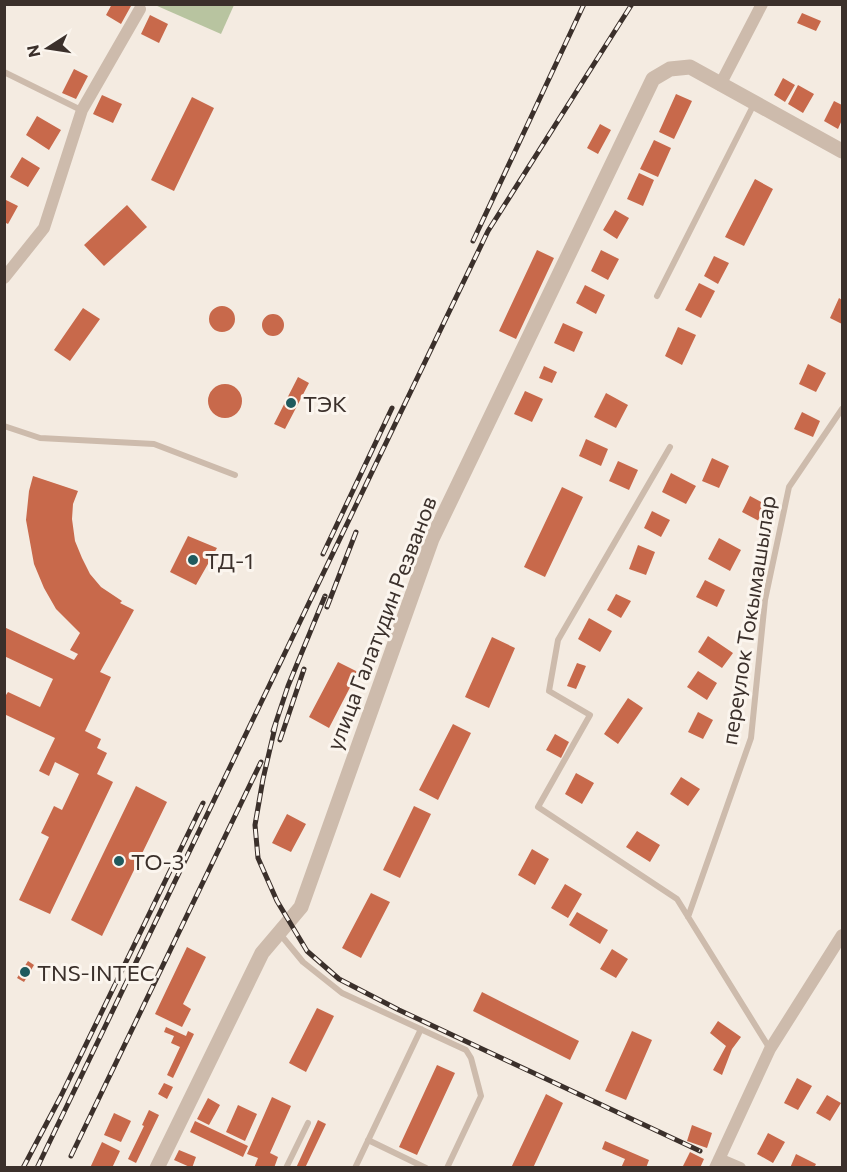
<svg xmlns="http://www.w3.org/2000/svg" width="847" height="1172" font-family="Commissioner,sans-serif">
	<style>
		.green { fill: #b8c4a0 }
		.building { fill: #c8694b }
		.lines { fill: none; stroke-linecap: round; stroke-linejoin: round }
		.service { stroke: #cdbbac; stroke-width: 6 }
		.minor { stroke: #cdbbac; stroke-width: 12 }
		.tertiary { stroke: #cdbbac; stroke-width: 15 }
		.rail-casing { stroke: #3b302b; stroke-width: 5 }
		.rail { stroke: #fbf5ee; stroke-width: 3; stroke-dasharray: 9; stroke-linecap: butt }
		.poi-dot { fill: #1f5a5e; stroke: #fbf5ee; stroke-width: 2 }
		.labels { text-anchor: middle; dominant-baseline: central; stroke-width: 6; stroke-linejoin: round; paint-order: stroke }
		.poi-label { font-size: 22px; fill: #3b302b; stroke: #fbf5ee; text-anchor: start }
		.street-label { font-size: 22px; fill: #3b302b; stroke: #fbf5ee }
	</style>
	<rect width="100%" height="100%" fill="#f4ebe1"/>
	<path class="green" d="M155 5 234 4V5L221 34Z"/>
	<path class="building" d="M112 4 131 6 121 24 106 15Z
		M802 13 821 21 816 31 797 23Z
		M150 15 168 24 159 43 141 34Z
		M74 69 88 76 76 99 62 93Z
		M783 78 795 85 785 102 774 95Z
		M798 85 814 94 803 113 788 104Z
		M676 94 692 101 674 139 659 132Z
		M102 95 122 104 113 123 93 114Z
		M192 97 214 108 174 191 151 180Z
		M834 101 842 105V120L838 129 824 121Z
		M37 116 61 130 49 150 26 135Z
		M600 124 611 130 598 154 587 148Z
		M654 140 671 148 658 177 640 169Z
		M22 157 40 168 28 187 10 177Z
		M639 173 654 180 643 206 627 199Z
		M755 179 773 189 744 246 725 237Z
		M4 199 18 206 8 224 4 222Z
		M127 205 147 227 104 266 84 245Z
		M615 210 629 218 617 239 603 230Z
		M537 250 554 258 516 339 499 331Z
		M601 250 619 259 608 280 591 271Z
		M714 256 729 263 718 284 704 276Z
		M699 283 715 291 701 318 685 310Z
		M585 285 605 295 596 314 576 303Z
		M839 298 842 300V324L830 318Z
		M209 319a13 13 0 1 1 26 0a13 13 0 1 1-26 0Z
		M83 308 100 319 70 361 54 350Z
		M262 325a11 11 0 1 1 22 0a11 11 0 1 1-22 0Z
		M563 323 583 332 574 352 554 343Z
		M678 327 696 335 682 365 665 356Z
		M808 364 826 373 816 392 799 384Z
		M544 366 557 372 552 383 539 378Z
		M298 377 309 383 285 429 274 424Z
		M208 401a17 17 0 1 1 34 0a17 17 0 1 1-34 0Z
		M525 391 543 399 532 422 514 414Z
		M606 393 628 405 616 428 594 417Z
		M802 412 820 421 813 437 794 429Z
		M586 439 608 449 601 466 579 456Z
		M712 458 729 466 719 488 702 481Z
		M618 461 638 470 629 490 609 481Z
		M671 473 696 486 686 504 662 492Z
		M33 476 78 491 73 504 72 519 75 541 82 558 90 574 101 587 122 601 120 603 134 610 100 672 111 677 85 731 101 739 97 748 107 753 97 774 113 782 50 914 19 900 49 837 41 833 54 806 62 810 79 774 55 762 49 776 39 771 55 738 4 714V698L8 692 40 707 53 679 4 656V627L74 660 78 654 70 650 80 633 56 609 44 588 34 564 26 520 29 491Z
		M562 487 583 497 545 577 524 567Z
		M750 496 767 505 759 521 742 512Z
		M652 511 670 520 661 537 644 528Z
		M188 536 217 548 196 585 170 572Z
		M719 538 741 550 730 571 708 559Z
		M638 545 655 552 646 575 629 569Z
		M705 580 725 590 717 607 696 597Z
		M616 594 631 601 621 618 607 610Z
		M589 618 612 631 600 652 578 639Z
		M708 636 733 653 722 668 698 652Z
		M492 637 515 648 489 708 465 697Z
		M338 662 358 672 329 728 309 717Z
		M577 663 586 666 576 689 567 686Z
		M698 671 717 683 707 700 687 687Z
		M628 698 643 708 618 744 604 734Z
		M698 712 713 720 703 739 688 732Z
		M453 724 471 733 438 800 419 790Z
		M555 734 569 742 561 758 546 750Z
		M576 773 594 783 582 804 565 794Z
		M681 777 700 789 688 806 670 794Z
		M136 786 167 802 102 936 71 920Z
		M414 806 431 814 400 878 383 870Z
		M287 814 306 824 291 852 272 843Z
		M637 831 660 845 650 862 626 847Z
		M532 849 549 859 535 885 518 875Z
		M565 884 582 894 568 918 551 908Z
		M371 893 390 902 361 958 342 948Z
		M577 912 608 930 600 944 569 925Z
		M187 947 206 957 183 1004 191 1009 182 1027 155 1014Z
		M612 949 628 959 616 978 600 969Z
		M28 961 34 965 24 982 17 978Z
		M482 992 579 1041 570 1060 473 1011Z
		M317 1008 334 1016 306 1072 289 1063Z
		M718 1021 741 1037 732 1049 722 1075 713 1070 726 1046 710 1033Z
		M166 1027 186 1036 188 1031 194 1034 173 1078 167 1075 180 1047 171 1043 174 1036 164 1032Z
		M632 1031 652 1040 626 1100 605 1091Z
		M437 1065 455 1073 417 1155 399 1147Z
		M797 1078 812 1086 798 1110 784 1103Z
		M164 1083 173 1087 167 1099 158 1094Z
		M546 1094 563 1103 533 1168H511Z
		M827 1095 841 1103 830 1121 816 1113Z
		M272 1097 291 1106 270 1153 278 1157 274 1168H254L258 1158 247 1154Z
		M208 1098 220 1105 209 1125 197 1119Z
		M238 1105 257 1114 245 1141 226 1132Z
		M149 1110 159 1115 136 1163 128 1159 144 1126 142 1125Z
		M114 1113 131 1121 121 1142 104 1135Z
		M318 1120 326 1124 305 1168H296Z
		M195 1121 248 1146 243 1157 190 1132Z
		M692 1125 712 1133 707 1148 687 1141Z
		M768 1133 785 1142 773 1163 757 1154Z
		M605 1141 649 1160 646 1168H621L625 1159 602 1149Z
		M102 1142 120 1151 112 1168H90Z
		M179 1150 196 1157 192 1168 174 1160Z
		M690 1152 704 1159 700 1168H682Z
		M796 1154 816 1164 814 1168H790Z"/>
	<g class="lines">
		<path class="service" d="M4 72 81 110
			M657 296 754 104
			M4 426 40 438 154 444 235 475
			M670 447 558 640 549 691 590 715 538 807 677 899 770 1049
			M688 917 751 738 765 600 789 487 842 409
			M280 934 303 962 342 993 466 1050 471 1058 481 1096 447 1168
			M368 1140 426 1168
			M286 1168 308 1123
			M355 1168 421 1029"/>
		<path class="minor" d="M720 85 762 4
			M4 278 44 228 82 110 140 9
			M719 1159 740 1168
			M715 1168 770 1049 842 935"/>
		<path class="tertiary" d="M157 1168 262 953 301 907 432 539 653 79 670 69 690 67 842 151"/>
		<g class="rail-casing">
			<path id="rail" d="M473 241 584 4
				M323 554 392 408
				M327 607 356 532
				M276 723 263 779 255 825 258 858 277 901 307 951 339 979 399 1010 700 1151
				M273 731 288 686 325 596
				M280 740 304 669
				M71 1156 261 762
				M23 1168 61 1096 203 803
				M37 1168 488 231 632 4"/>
		</g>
		<use href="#rail" class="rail"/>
	</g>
	<g class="poi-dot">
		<circle cx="291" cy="403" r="6"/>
		<circle cx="193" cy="560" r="6"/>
		<circle cx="119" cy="861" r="6"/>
		<circle cx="25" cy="972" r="6"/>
	</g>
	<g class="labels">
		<g class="poi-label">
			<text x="303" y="403">ТЭК</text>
			<text x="205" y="560">ТД-1</text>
			<text x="131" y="861">ТО-3</text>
			<text x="37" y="972">TNS-INTEC</text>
		</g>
		<g class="street-label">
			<text transform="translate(748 620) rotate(-81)">переулок Токымашылар</text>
			<text transform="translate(381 623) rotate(-69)">улица Галатудин Резванов</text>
		</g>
	</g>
	<rect width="847" height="1172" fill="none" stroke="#3b302b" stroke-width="12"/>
	<g transform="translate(48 48) rotate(258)" stroke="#fbf5ee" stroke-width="4.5" paint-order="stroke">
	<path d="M0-4.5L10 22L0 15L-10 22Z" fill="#3b302b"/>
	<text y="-9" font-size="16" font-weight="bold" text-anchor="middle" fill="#3b302b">N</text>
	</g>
</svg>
